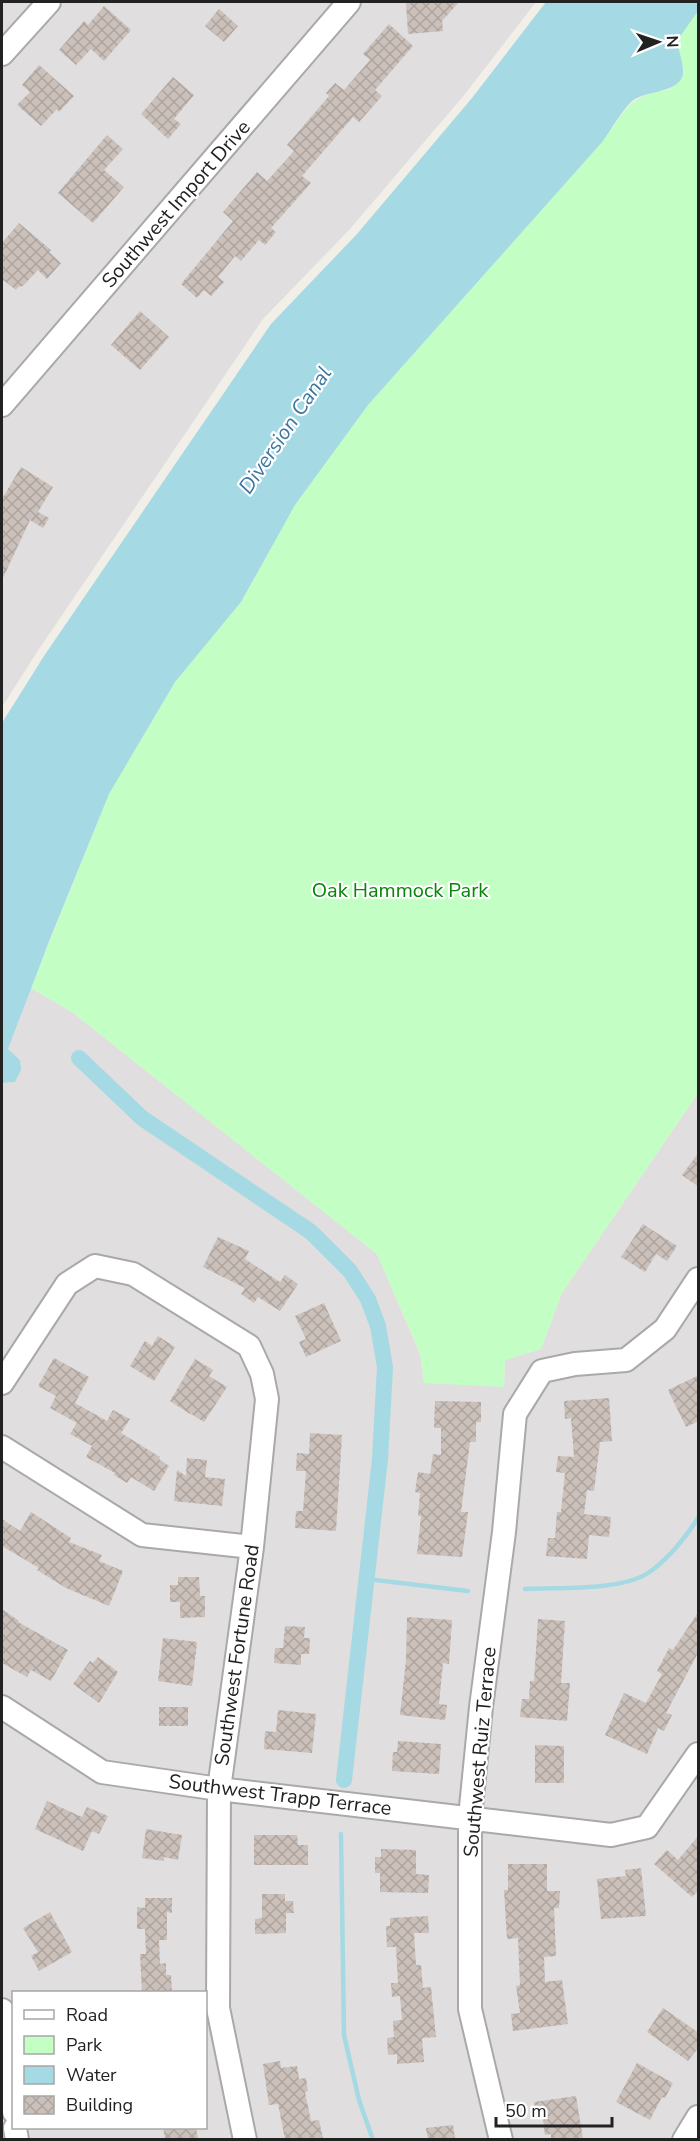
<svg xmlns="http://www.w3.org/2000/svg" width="700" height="2141" font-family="'Nunito Sans',sans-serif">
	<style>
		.residential { fill: #e0dedf; fill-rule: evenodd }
		.park { fill: #c3fec4 }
		.water { fill: #a5d9e3 }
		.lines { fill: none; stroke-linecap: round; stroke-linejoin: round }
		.stream { stroke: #a5d9e3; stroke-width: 4.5 }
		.canal { stroke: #a5d9e3; stroke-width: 16 }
		.building { fill: url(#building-cross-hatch) }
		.minor-casing { stroke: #a9a9a9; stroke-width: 26 }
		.minor { stroke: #fff; stroke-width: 22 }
		.labels { text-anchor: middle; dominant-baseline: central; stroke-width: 4.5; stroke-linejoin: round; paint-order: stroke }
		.street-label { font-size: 20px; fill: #222; stroke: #fff }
		.park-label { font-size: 20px; fill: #048606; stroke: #fff }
		.water-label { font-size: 21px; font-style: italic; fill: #3d76a1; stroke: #fff }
	</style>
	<defs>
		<pattern id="building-cross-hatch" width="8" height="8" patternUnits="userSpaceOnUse" patternTransform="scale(1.5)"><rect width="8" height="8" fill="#cbc0ba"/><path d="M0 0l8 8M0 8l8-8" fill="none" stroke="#aea5a0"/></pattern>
	</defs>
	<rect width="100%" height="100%" fill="#f2eee8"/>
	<path class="residential" d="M2 2H37L2 41Z
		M60 2H338L2 392V67Z
		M360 2H536L465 94 350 229 263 319 37 652 2 707V418Z
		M31 988 72 1012 377 1254 420 1354 424 1383 504 1386 505 1360 541 1349 562 1293 698 1093V2139L2 2140V1083L15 1082 20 1060 8 1049ZM14 1992H206V2128H14Z"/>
	<path class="park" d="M698 11V1093L562 1293 541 1349 505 1360 504 1387 424 1383 420 1353 377 1254 72 1012 31 988 109 794 175 682 241 602 295 505 368 405 603 141C626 110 628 95 669 90L684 72 677 41Z"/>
	<path class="water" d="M546 2H698V11L677 41C679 51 682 60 683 69 686 92 648 91 635 99 625 105 611 130 603 141L368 405 295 505 241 602 175 682 109 794 50 939 8 1049 20 1060 21 1070 15 1082 2 1083V723L44 656 271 324 357 234 472 98Z"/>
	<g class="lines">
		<path class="stream" d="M367 1579 468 1591
			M525 1589C559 1587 621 1591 648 1573 669 1559 685 1538 698 1518
			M341 1834 344 2035 359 2100 373 2140"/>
		<path class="canal" d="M79 1058 142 1118 311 1232 350 1271 368 1299 378 1326 385 1367 380 1459 344 1780"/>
	</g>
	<path class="building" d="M406 2H459L442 21 443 31 408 34Z
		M104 6 131 30 104 61 91 49 76 65 59 50 84 21 88 25Z
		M219 9 238 26 224 42 205 26Z
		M389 24 413 46 375 90 382 96 359 122 353 117 302 176 311 183 271 228 276 232 265 245 259 240 241 261 235 256 218 277 224 282 211 296 204 290 197 298 181 284 233 221 223 212 257 172 267 181 294 151 287 145 329 96 326 93 335 83 344 90 370 60 363 54Z
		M39 65 74 96 59 112 57 109 41 126 17 105 30 92 22 85Z
		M173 77 194 95 174 119 181 124 168 139 141 114Z
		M107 135 123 149 104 170 124 187 93 223 58 193Z
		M19 223 51 250 49 252 61 263 47 279 38 270 23 286 18 287 16 290 2 279V243Z
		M140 311 169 337 140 370 111 345Z
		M21 467 53 487 38 512 49 518 43 528 30 520 2 580V499Z
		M699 1152V1187L682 1175Z
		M643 1224 677 1246 667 1261 656 1254 645 1272 621 1257Z
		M218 1237 249 1251 245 1259 280 1282 285 1275 298 1284 280 1311 258 1297 254 1303 241 1294 245 1288 203 1267Z
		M324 1303 341 1341 306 1357 299 1342 306 1339 295 1316Z
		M158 1336 175 1347 154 1381 130 1366 145 1341 152 1346Z
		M54 1358 89 1377 75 1403 107 1421 113 1410 130 1419 121 1433 160 1457 159 1459 169 1466 154 1491 131 1477 127 1483 114 1475 115 1473 86 1457 92 1446 70 1434 77 1423 50 1408 56 1396 38 1386Z
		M195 1359 213 1370 209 1376 227 1387 204 1422 191 1414 192 1412 190 1414 170 1401Z
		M699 1375V1421L686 1427 668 1390Z
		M609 1398 612 1441 600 1442 594 1491 587 1490 584 1514 611 1517 609 1537 589 1535 587 1559 546 1556 548 1538H555L557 1512H561L565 1473 556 1472 558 1456 574 1457 571 1418 565 1419 564 1401Z
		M435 1401 481 1402V1422H476V1442H470L461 1512H468L462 1557 417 1554 421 1516H418L420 1493 415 1492 418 1472 430 1474 433 1454 441 1455V1428H434Z
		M310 1433 342 1435 336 1531 295 1528 296 1511H303L306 1471H296L297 1453 309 1454Z
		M187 1458 207 1460 205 1477 225 1479 222 1506 174 1501 177 1470 186 1476Z
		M31 1512 71 1538 69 1542 102 1555 99 1561 123 1571 109 1606 66 1588 37 1570 39 1568 2 1546V1519L20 1531Z
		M178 1577H199L200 1596H205V1617L180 1618V1602H170V1585H178Z
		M2 1609 19 1621 18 1622 68 1650 51 1681 31 1670 27 1677 2 1663Z
		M699 1611V1651L666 1713 672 1715 664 1731 658 1728 647 1754 605 1735 624 1693 646 1703 662 1674 657 1671 669 1648 673 1650Z
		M407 1617 452 1620 449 1664 443 1663 439 1704 447 1705 445 1720 400 1715 406 1660Z
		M538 1619 565 1621 561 1683H570L567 1721 520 1717 522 1699H529L530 1681H534Z
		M285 1626 305 1627 304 1638H310L309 1654H301V1665L274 1663 275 1648H283Z
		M163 1638 197 1642 192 1686 158 1681Z
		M98 1657 118 1672 99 1703 73 1684 90 1661 93 1663Z
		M159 1707H188V1726H159Z
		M278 1710 316 1714 312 1753 264 1749 265 1731 276 1732Z
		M398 1741 441 1744 439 1774 392 1771 393 1752H397Z
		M535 1745 564 1746V1783H535Z
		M47 1801 82 1817 87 1807 108 1816 99 1834 92 1831 83 1851 35 1829Z
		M146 1829 182 1835 178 1860 164 1857V1861L142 1858Z
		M254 1835H297L298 1845H308V1865H254Z
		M699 1835V1890L692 1897 654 1864 667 1850 678 1860Z
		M381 1849 416 1850V1874L429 1875 428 1893 380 1892V1873H375V1857H381Z
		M508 1864H547V1891H560L559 1908H554L556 1956 544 1957 545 1982 562 1980 568 2024 513 2031 511 2014 520 2013 516 1986 520 1985 518 1938 507 1939 504 1890H508Z
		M641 1868 646 1916 601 1919 597 1879 626 1876 625 1870Z
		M262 1894H285V1901H293L294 1913H286V1933L255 1934V1919L262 1918Z
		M145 1898H172V1913L167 1912V1940H159L160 1964 166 1963V1975H171L172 1992H142L140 1954H146L145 1929H137V1907L145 1908Z
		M50 1912 72 1952 39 1971 31 1956 38 1952 23 1928Z
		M428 1916 429 1933H414L416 1965H421L423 1988 431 1987 436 2037 422 2038 424 2062 397 2064V2054L388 2055 387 2038 394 2037 393 2021 402 2020 400 1996 392 1997 391 1983H398L396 1947H387L386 1926H390V1918Z
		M663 2008 699 2033V2047L688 2061 647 2032Z
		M280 2061 281 2068 297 2066 299 2079 306 2078 308 2091 305 2092 311 2121 319 2120 323 2139H285L278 2104 269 2105 263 2064Z
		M637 2063 673 2083 665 2098 662 2097 650 2120 616 2102Z
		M576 2096 583 2139H551V2134L545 2135 543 2118 537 2119 534 2102Z
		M453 2125 455 2139H428L426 2128Z
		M163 2127H196L198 2139H165Z"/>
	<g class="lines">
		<g class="minor-casing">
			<path id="minor" d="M2 54 49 2
				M2 405 349 2
				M2 1383 67 1284 95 1266 133 1274 249 1346 262 1374 267 1399 252 1547 219 1789 218 2008 245 2140
				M2 1447 142 1535 252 1547
				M2 1707 102 1772 219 1789 611 1835 647 1827 698 1754
				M2 2010 14 2112
				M15 2128 17 2140
				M501 2140 470 2009V1817L481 1707 504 1532 515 1414 542 1371 575 1364 626 1360 665 1329 698 1279
				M684 2140 698 2117"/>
		</g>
		<use href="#minor" class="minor"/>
	</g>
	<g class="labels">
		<g class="street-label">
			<text transform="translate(176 204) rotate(-49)">Southwest Import Drive</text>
			<text transform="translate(237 1655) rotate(-82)">Southwest Fortune Road</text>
			<text transform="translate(480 1752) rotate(-85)">Southwest Ruiz Terrace</text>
			<text transform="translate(280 1795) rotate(7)">Southwest Trapp Terrace</text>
		</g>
		<g class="park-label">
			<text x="400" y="890">Oak Hammock Park</text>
		</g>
		<g class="water-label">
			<text transform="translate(285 430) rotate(-56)">Diversion Canal</text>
		</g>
	</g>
	<rect width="700" height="2141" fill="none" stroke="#222222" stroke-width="6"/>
	<rect x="12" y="1991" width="195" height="138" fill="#ffffff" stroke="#a7a7a7" stroke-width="1.5"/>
	<rect x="24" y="2010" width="30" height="9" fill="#ffffff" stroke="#a7a7a7" stroke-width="1.5"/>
	<text x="66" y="2021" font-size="18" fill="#222222">Road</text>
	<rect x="24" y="2036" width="30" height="18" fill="#c3fec4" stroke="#a7a7a7" stroke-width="1.5"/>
	<text x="66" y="2051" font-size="18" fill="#222222">Park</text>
	<rect x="24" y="2066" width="30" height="18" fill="#a5d9e3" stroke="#a7a7a7" stroke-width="1.5"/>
	<text x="66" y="2081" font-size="18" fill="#222222">Water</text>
	<rect x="24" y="2096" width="30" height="18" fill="url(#building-cross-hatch)" stroke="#a7a7a7" stroke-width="1.5"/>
	<text x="66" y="2111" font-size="18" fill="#222222">Building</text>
	<g transform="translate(658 42) rotate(88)" stroke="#ffffff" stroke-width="4.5" paint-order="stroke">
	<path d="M0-4.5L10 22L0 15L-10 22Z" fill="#222222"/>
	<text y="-9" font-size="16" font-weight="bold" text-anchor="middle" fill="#222222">N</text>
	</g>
	<path d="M496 2117v9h116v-9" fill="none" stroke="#222222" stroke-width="3"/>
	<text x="505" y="2117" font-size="18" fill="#222222" stroke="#ffffff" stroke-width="4.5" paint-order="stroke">50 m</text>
</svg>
